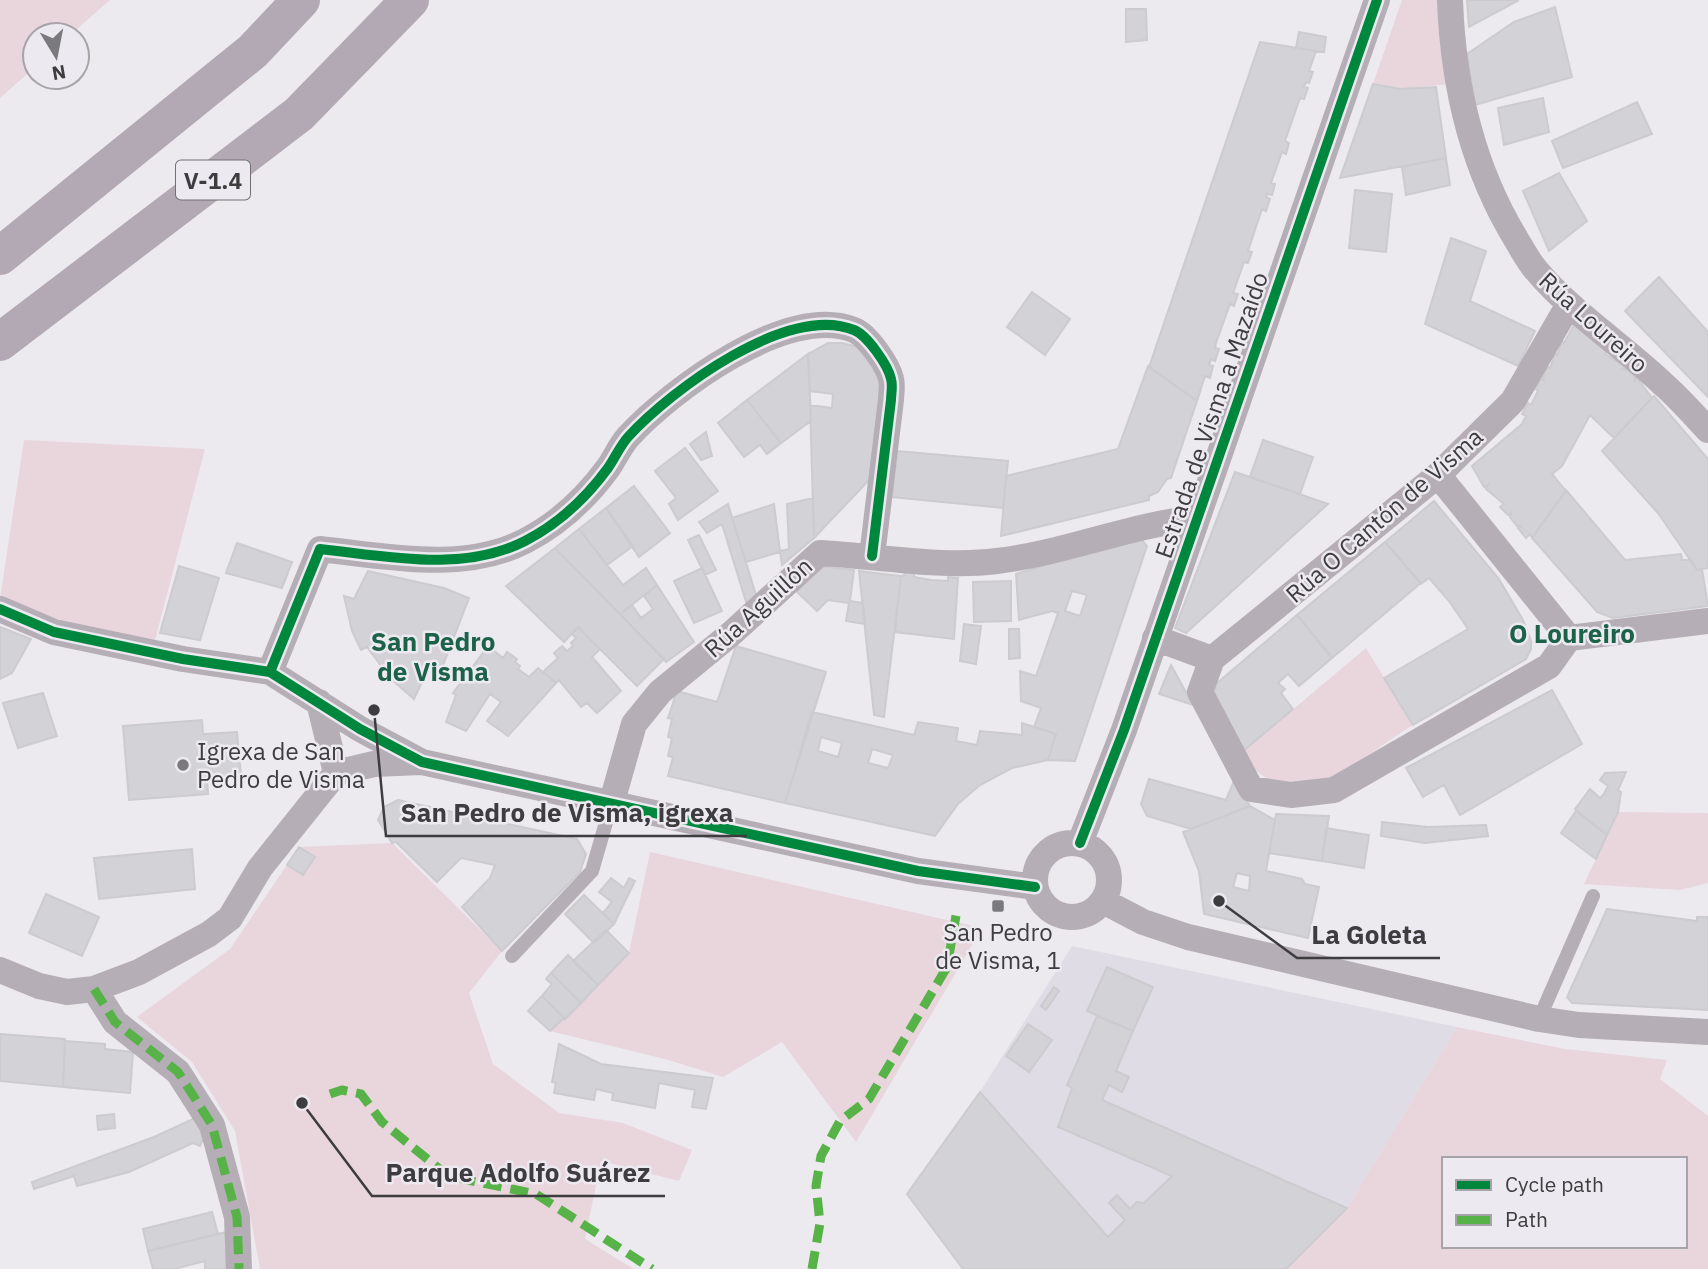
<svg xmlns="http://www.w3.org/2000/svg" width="1708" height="1269" font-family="'IBM Plex Sans',sans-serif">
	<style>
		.built { fill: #dfdce5 }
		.green { fill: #e9d5dc; fill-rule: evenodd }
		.building { fill: #d3d2d6; stroke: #cccbcf; stroke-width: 2; fill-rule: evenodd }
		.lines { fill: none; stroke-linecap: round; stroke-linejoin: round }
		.lane { stroke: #b6aeb6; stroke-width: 14 }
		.street { stroke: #b6aeb6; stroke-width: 26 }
		.highway { stroke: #b3a9b4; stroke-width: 38 }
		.quiet { stroke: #57b347; stroke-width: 9; stroke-dasharray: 18 9; stroke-linecap: butt }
		.cycleway-casing { stroke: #ece9f0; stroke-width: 15 }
		.cycleway { stroke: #00873e; stroke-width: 10 }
		.poi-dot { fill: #7a797d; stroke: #ece9f0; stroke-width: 2.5 }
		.labels { text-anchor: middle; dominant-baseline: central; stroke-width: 5; stroke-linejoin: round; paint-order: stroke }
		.shield { fill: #ece9f0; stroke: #727074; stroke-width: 2 }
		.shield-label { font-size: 23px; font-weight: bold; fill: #3d3c3f }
		.street-label { font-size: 24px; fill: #3d3c3f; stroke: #ece9f0 }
		.poi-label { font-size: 24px; fill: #3d3c3f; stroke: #ece9f0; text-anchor: start }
		.neighbourhood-label { font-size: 26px; font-weight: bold; fill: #1c6249; stroke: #ece9f0 }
		.leader { fill: none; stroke: #3d3c3f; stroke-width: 2.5 }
		.callout-dot { fill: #3d3c3f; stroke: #ece9f0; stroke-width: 2.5 }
		.callout-label { font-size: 26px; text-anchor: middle; font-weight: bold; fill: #3d3c3f; stroke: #ece9f0; stroke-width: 5; stroke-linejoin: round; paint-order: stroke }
	</style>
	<rect width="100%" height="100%" fill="#eceaef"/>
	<path class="built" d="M1072 946 1457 1027 1347 1208 1286 1269H963L980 1092Z"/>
	<path class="green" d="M0 0H110L70 35H35V67L0 98Z
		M1402 0H1445L1451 84 1400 89 1373 84Z
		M24 440 205 449 155 640 72 624 0 599Z
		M1366 648 1413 725C1390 739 1343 775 1320 783 1289 793 1257 780 1241 753Z
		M1618 812 1708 813V883L1680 890 1584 884Z
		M392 843 502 951 469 993 493 1064 559 1113 623 1123 692 1150 679 1181 601 1161 585 1239 634 1269H260L235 1131 192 1062 137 1017 230 949 299 847Z
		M650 852 982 928 856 1142 782 1042 723 1077 665 1059 550 1031 629 953Z
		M1457 1027 1565 1049 1667 1060 1660 1079 1708 1116V1269H1286L1347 1208ZM1444 1159H1685V1246H1444Z"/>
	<path class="building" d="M1467 0H1519L1469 27Z
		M1555 7 1572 77 1475 105 1467 54 1514 22Z
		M1126 9H1146L1147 40 1126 42Z
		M1299 32 1326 37 1324 52 1296 48Z
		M1260 42 1316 51 1309 71 1313 72 1309 83 1306 82 1304 87 1308 88 1304 99 1300 98 1285 141 1289 143 1286 154 1282 152 1271 183 1275 184 1272 195 1267 194 1266 197 1270 199 1266 211 1262 209 1248 251 1252 252 1248 263 1244 262 1233 293 1238 294 1234 306 1230 304 1216 343 1215 348 1219 349 1215 361 1211 359 1209 365 1213 366 1210 378 1205 376 1197 401 1149 367Z
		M1373 84 1400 89 1436 87 1446 158 1340 178Z
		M1543 98 1549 132 1504 145 1498 108Z
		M1637 102 1652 134 1563 168 1552 141Z
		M1446 158 1450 185 1406 195 1402 167Z
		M1559 173 1587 221 1549 251 1523 191Z
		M1355 190 1392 194 1386 252 1349 248Z
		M1451 238 1486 251 1470 301 1535 331 1518 366 1425 324Z
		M1659 277 1708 332V397L1625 311Z
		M1032 292 1070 319 1045 355 1007 327Z
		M1574 325 1608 351 1605 354 1624 366 1622 369H1627L1635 377 1634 382 1637 378 1652 398 1614 438 1590 415 1562 466 1552 474 1566 491 1532 538 1530 534 1526 538 1518 528 1522 526H1517L1510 517 1511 513 1508 515 1500 507 1504 504 1486 489 1488 485 1484 487 1472 466 1522 424 1526 416 1522 414 1528 403 1531 405 1538 391 1535 389 1541 379 1544 381 1543 377 1548 367 1550 368 1555 354 1557 355 1562 341 1564 343Z
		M828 343H842L858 347 878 372 880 386 871 478 814 538 810 405 832 408 833 394 810 391 808 354Z
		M808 354 811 421 781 443 747 400Z
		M1148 366 1197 401 1171 478 1167 479 1158 492 1149 496V500L1001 536 1006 476 1118 449Z
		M1654 396 1708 459V568L1697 570 1658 513 1602 451Z
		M747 400 781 443 767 454 760 445 744 457 718 423Z
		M706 432 712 456 701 460 690 444Z
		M1263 440 1313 457 1300 494 1250 477Z
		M685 448 718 491 678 520 669 504 676 498 655 471Z
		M897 451 1008 461 1003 508 892 497Z
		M1235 472 1328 504 1186 633 1175 628Z
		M634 486 670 533 639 557 606 508Z
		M1566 490 1625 560 1681 554 1682 560H1691L1697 570 1702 569 1708 606 1613 618 1597 612 1532 538Z
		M813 498 814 538 782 565 780 551 789 549 787 504Z
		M1434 501 1499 579 1523 620 1531 641V649L1526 659 1413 725 1384 678 1468 629 1449 601 1429 578 1421 584 1385 542Z
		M728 504 756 595 747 605 722 524 707 533 699 522Z
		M774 504 780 552 746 562 732 518Z
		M606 508 633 546 607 565 579 529Z
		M579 529 623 585 646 568 657 585 620 614 555 548Z
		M699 535 716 570 705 575 688 540Z
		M1138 536 1147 546 1075 761 1048 760 1056 734 1034 727 1041 708 1021 701 1020 671 1036 676 1058 613 1052 611 1019 620 1016 574ZM1072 591 1087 595 1080 616 1065 611Z
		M1385 542 1421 583 1332 658 1297 615Z
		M237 543 292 562 282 588 226 573Z
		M555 548 664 659 637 686 578 627 564 642 506 586Z
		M179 566 219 578 200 640 160 633Z
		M821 566 854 570 850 601 863 603 865 624 846 621 849 603 828 600 817 611 797 592Z
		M702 568 722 611 694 623 674 581Z
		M368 571 444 588 469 598 440 673 428 669 414 699 391 679 367 647 361 650 352 631 344 596 354 599Z
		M859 571 901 576 884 717 874 715Z
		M905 572 914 573V577L931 580 948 581V577L958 578 954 639 895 632 901 576H904Z
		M1011 581V621L974 622 973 582Z
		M657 585 694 642 666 662 620 614 632 605 641 618 653 609 644 596Z
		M1297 615 1332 658 1299 686 1288 674 1278 683 1285 689 1281 693 1293 709 1241 753 1214 701 1216 684Z
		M964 624 981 626 976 664 960 661Z
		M0 627 31 639 12 673 0 679Z
		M578 627 600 649 592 657 621 691 597 713 587 703 581 707 559 680 556 683 543 672 558 658 554 653 562 646 567 651 573 646 571 643 576 638 572 634Z
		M1009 629H1019L1020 658 1009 659Z
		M488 646 503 658 507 652 517 659 515 662 520 666 518 669 529 677 538 668 556 683 508 736 487 721 501 702 490 694 466 731 446 722 456 695 453 693Z
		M736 646 826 672 785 803 668 776 673 757 668 756 672 738 668 737 672 719 668 718 677 691 717 702Z
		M1171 665 1193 705 1159 694Z
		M1552 690 1582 744 1460 815 1444 785 1423 797 1406 768Z
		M43 693 57 736 18 748 3 703Z
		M812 712 914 735 918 722 958 728 956 741 977 745 980 731 1022 735V723L1056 734 1048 760 1012 768 980 785 958 804 935 836 785 803ZM821 737 842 743 838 757 818 751ZM872 749 893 755 888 768 868 763Z
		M202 720 203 734 237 732 241 776 207 779 208 794 129 800 123 726Z
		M1626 772 1618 790 1621 792 1618 812 1607 835 1575 809 1590 789 1600 798 1604 794 1608 786 1600 780 1605 773Z
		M1149 779 1226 800 1234 781 1250 806 1191 829 1147 816 1141 804Z
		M398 800 577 839 586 854 580 872 502 951 462 907 490 878 495 865 461 858 437 882 396 842 392 843 378 820 384 807Z
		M1250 806 1275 820 1266 871 1302 879 1305 884 1319 887 1308 938 1204 914 1199 871 1183 832ZM1237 873 1250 876 1249 891 1233 887Z
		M1576 811 1607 835 1596 859 1561 833Z
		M1276 814 1329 816 1322 861 1269 853Z
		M1382 822 1428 827 1486 825 1488 836 1425 843 1381 836Z
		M1326 828 1369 835 1364 868 1322 861Z
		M299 847 315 857 303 875 287 865Z
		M192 849 195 889 99 899 94 858Z
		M611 878 624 888 629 878 635 881 614 924 603 913 612 902 599 892Z
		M46 894 99 917 82 956 29 933Z
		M584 895 614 924 594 943 565 914Z
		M1607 909 1697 921V917H1708V1010L1572 1003 1567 997Z
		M606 930 629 953 598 985 573 961Z
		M568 955 598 985 581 1003 551 973Z
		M1107 967 1153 987 1133 1031 1087 1011Z
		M551 973 581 1003 565 1019 542 996 552 984 546 979Z
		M1054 987 1059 991 1046 1010 1041 1006Z
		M542 996 564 1018 550 1031 528 1011Z
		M1097 1016 1133 1031 1116 1071 1129 1077 1122 1092 1109 1085 1102 1100 1347 1208 1286 1269H963L907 1194 980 1092 1108 1237 1125 1220 1109 1203 1117 1195 1130 1209 1137 1202 1144 1203 1172 1176 1058 1127 1072 1088 1067 1085Z
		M1028 1024 1052 1040 1029 1072 1006 1056Z
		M0 1034 65 1039 63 1087 0 1081Z
		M65 1041 105 1044V1049L133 1052 130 1093 63 1087Z
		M559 1044 601 1064 713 1078 706 1109 692 1107 695 1090 659 1083 655 1108 612 1100 613 1093 596 1089 594 1100 554 1093 556 1083 552 1082Z
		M114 1114 115 1128 98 1130 97 1116Z
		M195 1118 203 1139 200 1146 193 1143 129 1172 77 1186 74 1176 34 1189 32 1182 154 1137Z
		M212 1212 218 1234 148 1251 143 1229Z
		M226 1232V1269H205V1261L174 1269H153L148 1251Z"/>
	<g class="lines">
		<path class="lane" d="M512 956 592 871 611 805
			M1539 1019 1593 896"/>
		<path class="street" d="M1450 0C1453 85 1471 165 1516 239 1522 249 1528 261 1536 270 1573 314 1622 345 1663 384 1679 398 1693 414 1708 430
			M1438 475 1569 638
			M0 609 54 632 183 659 270 672 360 729 422 762 918 871 1035 887
			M1155 638 1212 659
			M1212 659 1200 692 1251 789 1291 795 1334 790 1549 666 1569 638 1708 621
			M1212 659 1438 475 1513 401 1569 304
			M270 672 320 549C386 556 463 573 525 541 558 524 586 498 608 468 615 458 620 446 628 437 671 390 788 303 854 330 867 335 888 365 891 379 893 386 891 394 891 400L872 556
			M319 702 336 773
			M611 805 634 724 660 692 732 633 820 553C877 556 940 568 997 561 1065 553 1129 525 1197 518
			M1035 880a37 37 0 1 1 74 0a37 37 0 1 1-74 0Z
			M1080 843 1124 730 1377 0
			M1103 901 1143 922 1188 937 1539 1019 1579 1025 1708 1032
			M0 970 39 986 67 992 94 989 139 972 209 934 230 918 260 868 336 773 374 764 421 762
			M94 989 115 1022 178 1072 212 1125 237 1217 239 1269"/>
		<path class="highway" d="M0 256 253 51 301 0
			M0 342 299 114 410 0"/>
		<path class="quiet" d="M94 989 115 1022 178 1072 212 1125 237 1217 239 1269
			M330 1094 342 1090 361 1094 382 1122 448 1176 536 1194 652 1269
			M812 1269 820 1223 816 1186 821 1156 840 1121 869 1099 947 967 957 910"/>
		<g class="cycleway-casing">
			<path id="cycleway" d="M0 609 54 632 183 659 270 672 360 729 422 762 918 871 1035 887
				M270 672 320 549C386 556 463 573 525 541 558 524 586 498 608 468 615 458 620 446 628 437 671 390 788 303 854 330 867 335 888 365 891 379 893 386 891 394 891 400L872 556
				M1080 843 1124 730 1377 0"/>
		</g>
		<use href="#cycleway" class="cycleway"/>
	</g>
	<g class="poi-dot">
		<circle cx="183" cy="765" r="7"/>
		<rect x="991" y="899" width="14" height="14" rx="3.5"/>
	</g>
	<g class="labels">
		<rect class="shield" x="176" y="160.5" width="74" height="39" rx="5"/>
		<g class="shield-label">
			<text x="213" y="180">V-1.4</text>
		</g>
		<g class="street-label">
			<text transform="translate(1594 322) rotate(42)">Rúa Loureiro</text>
			<text transform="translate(1211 415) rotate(-71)">Estrada de Visma a Mazaído</text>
			<text transform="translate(1384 515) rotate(-41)">Rúa O Cantón de Visma</text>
			<text transform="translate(758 607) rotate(-42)">Rúa Aguillón</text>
		</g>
		<g class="poi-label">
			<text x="197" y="751">Igrexa de San<tspan x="197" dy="28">Pedro de Visma</tspan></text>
			<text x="998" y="932" text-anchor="middle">San Pedro<tspan x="998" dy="28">de Visma, 1</tspan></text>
		</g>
		<g class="neighbourhood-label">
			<text x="1572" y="633">O Loureiro</text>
			<text x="433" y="641">San Pedro<tspan x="433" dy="30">de Visma</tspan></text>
		</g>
	</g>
	<path class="leader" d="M374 710L386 836H747M1219 901L1297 958H1440M302 1103L372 1196H665"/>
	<g class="callout-dot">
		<circle cx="374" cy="710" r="7"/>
		<circle cx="1219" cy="901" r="7"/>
		<circle cx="302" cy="1103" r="7"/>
	</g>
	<g class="callout-label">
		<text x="567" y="822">San Pedro de Visma, igrexa</text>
		<text x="1369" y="944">La Goleta</text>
		<text x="518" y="1182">Parque Adolfo Suárez</text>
	</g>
	<rect x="1442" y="1157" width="245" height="91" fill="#ece9f0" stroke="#a6a4a9" stroke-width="2"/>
	<rect x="1456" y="1180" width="35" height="10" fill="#00873e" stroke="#a6a4a9" stroke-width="2"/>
	<text x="1505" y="1192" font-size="21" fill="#3d3c3f">Cycle path</text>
	<rect x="1456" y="1215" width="35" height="10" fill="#57b347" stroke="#a6a4a9" stroke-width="2"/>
	<text x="1505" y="1227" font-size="21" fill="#3d3c3f">Path</text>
	<g transform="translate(56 56) rotate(170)"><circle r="33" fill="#ece9f0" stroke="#a6a4a9" stroke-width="2"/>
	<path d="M0-5L12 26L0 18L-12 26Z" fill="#7a797d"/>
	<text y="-10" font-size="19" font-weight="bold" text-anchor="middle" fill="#3d3c3f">N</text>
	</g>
</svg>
